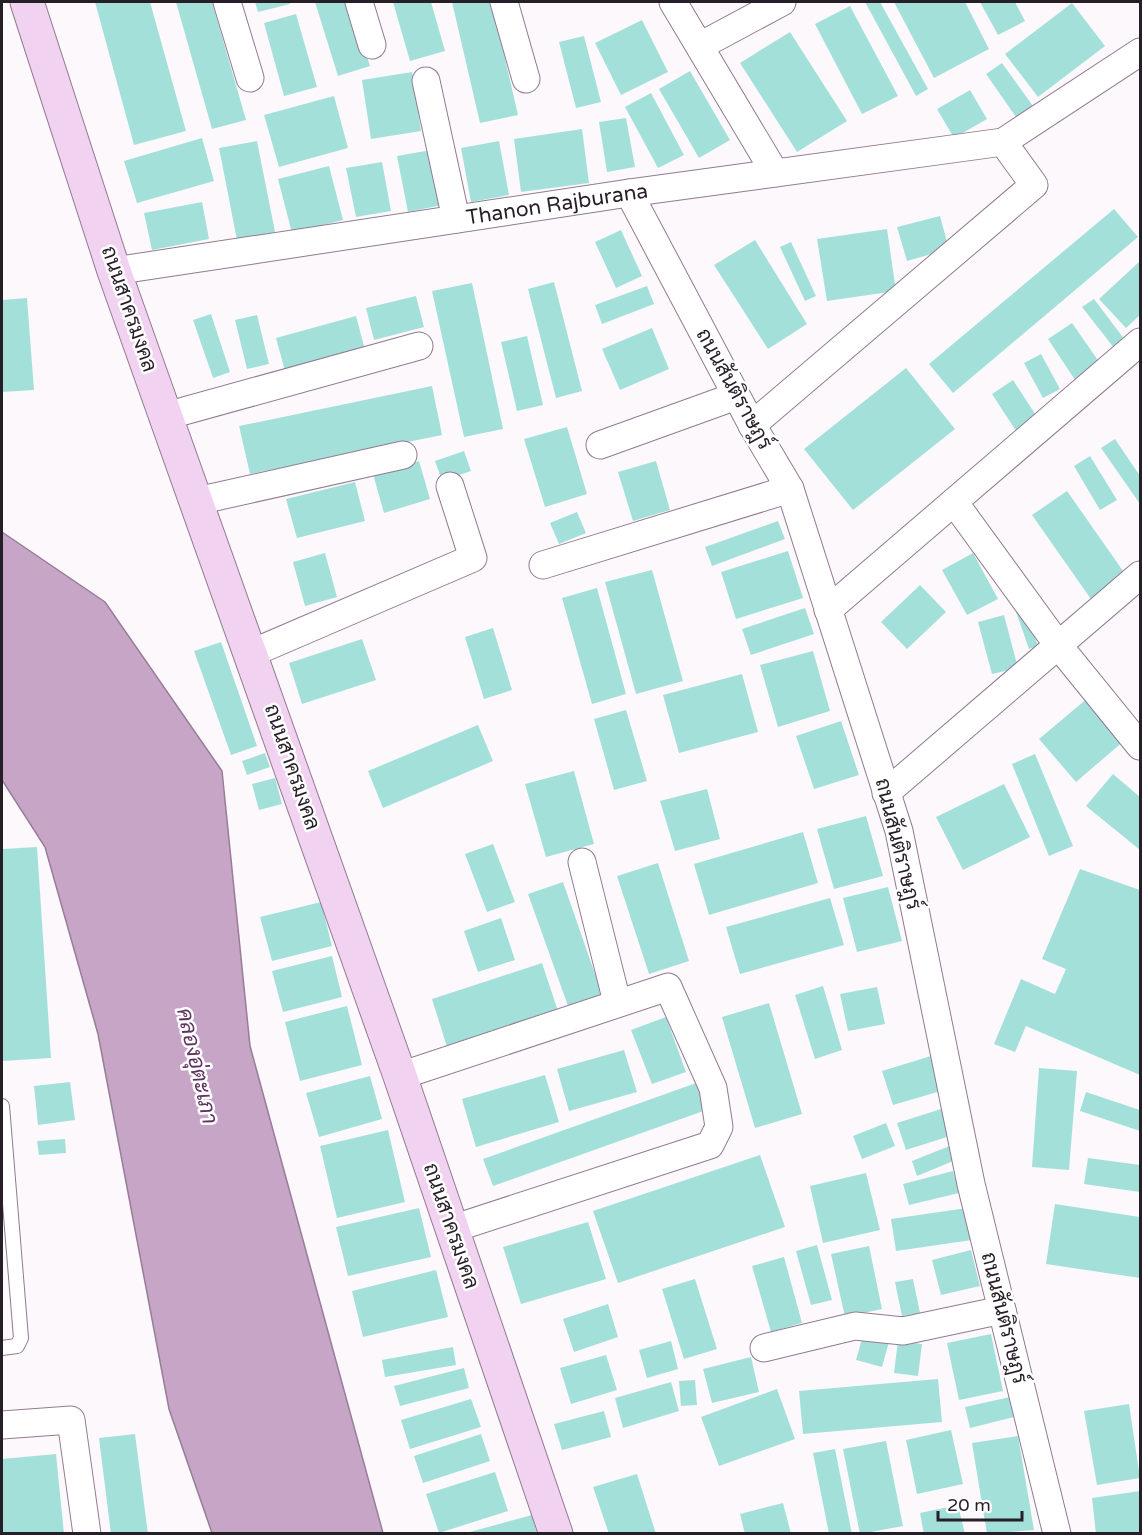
<svg xmlns="http://www.w3.org/2000/svg" width="1142" height="1535" font-family="'Varela Round',Sarabun,sans-serif">
	<style>
		.water { fill: #c7a5c7; stroke: #977d97; stroke-width: 1.5 }
		.building { fill: #a4e0da }
		.lines { fill: none; stroke-linecap: round; stroke-linejoin: round }
		.lane-casing { stroke: #917b90; stroke-width: 16 }
		.street-casing { stroke: #917b90; stroke-width: 29 }
		.secondary-casing { stroke: #917b90; stroke-width: 35 }
		.lane { stroke: #fff; stroke-width: 14 }
		.street { stroke: #fff; stroke-width: 27 }
		.secondary { stroke: #f1d3f1; stroke-width: 33 }
		.labels { text-anchor: middle; dominant-baseline: central; stroke-width: 5; stroke-linejoin: round; paint-order: stroke }
		.street-label { font-size: 21px; fill: #271f27; stroke: #fff }
		.water-label { font-size: 22px; font-style: italic; fill: #5f3360; stroke: #fff }
	</style>
	<rect width="100%" height="100%" fill="#fdf8fc"/>
	<path class="water" d="M2 532 105 602 222 771 250 1046 383 1533H212L169 1409 98 1034 45 847 2 780Z"/>
	<path class="building" d="M95 2H150L186 131 134 145Z
		M176 2H212L246 120 212 129Z
		M255 2H290V4L258 12Z
		M315 2H350L370 66 338 76Z
		M393 2H431L445 51 410 61Z
		M452 2H492L518 115 480 123Z
		M865 2H880L928 89 916 96Z
		M894 2H965L989 49 934 78Z
		M980 2H1015L1025 21 998 35Z
		M1072 3 1105 46 1038 97 1005 54Z
		M850 6 898 96 862 114 815 24Z
		M296 14 317 87 284 96 264 23Z
		M642 20 668 72 621 95 595 43Z
		M790 32 847 121 797 152 740 63Z
		M584 36 601 102 576 108 559 42Z
		M1002 63 1033 106 1016 117 986 74Z
		M690 71 730 140 699 158 659 89Z
		M412 72 421 131 371 139 362 80Z
		M970 90 987 119 954 138 937 109Z
		M651 93 684 155 658 168 625 107Z
		M334 96 348 148 279 167 264 115Z
		M626 118 635 167 607 172 599 122Z
		M582 129 589 183 521 192 514 139Z
		M202 138 214 181 137 203 124 161Z
		M257 141 275 232 237 240 219 148Z
		M499 141 509 195 471 202 461 148Z
		M431 150 442 205 408 212 397 156Z
		M382 162 391 211 356 217 346 168Z
		M329 166 343 220 292 233 278 179Z
		M202 202 209 239 152 250 144 213Z
		M1114 209 1138 237 953 393 929 364Z
		M940 216 949 249 907 261 897 227Z
		M887 229 896 291 827 301 817 239Z
		M621 230 642 276 616 288 595 242Z
		M755 240 807 324 768 349 714 265Z
		M791 242 816 296 805 301 780 247Z
		M1139 262 1140 315 1126 328 1099 299Z
		M554 282 582 391 556 398 528 289Z
		M472 283 503 429 464 437 432 291Z
		M647 286 654 304 602 324 595 305Z
		M416 296 424 327 374 340 366 308Z
		M27 298 34 390 2 392V300Z
		M1094 299 1125 340 1114 348 1082 307Z
		M211 314 230 372 213 378 193 320Z
		M257 315 269 364 247 369 235 320Z
		M356 316 365 350 285 371 276 338Z
		M1072 323 1102 366 1077 383 1048 339Z
		M652 328 669 369 620 390 602 349Z
		M527 336 543 405 517 411 501 342Z
		M1041 354 1060 389 1043 398 1024 363Z
		M906 368 955 429 853 510 804 449Z
		M1013 380 1041 423 1020 437 992 394Z
		M432 386 442 435 250 474 239 426Z
		M567 427 587 494 545 507 524 439Z
		M1115 439 1140 476V504L1101 448Z
		M464 451 471 471 442 481 435 461Z
		M1090 456 1117 500 1100 510 1074 466Z
		M419 461 430 499 384 513 373 474Z
		M656 461 670 510 633 521 618 472Z
		M355 482 365 521 297 538 286 499Z
		M1067 491 1128 578 1093 602 1032 515Z
		M577 512 586 533 559 544 550 523Z
		M778 521 785 539 712 566 705 547Z
		M788 551 803 598 736 619 721 572Z
		M325 553 337 597 305 606 293 562Z
		M973 553 998 599 967 615 942 570Z
		M652 570 683 681 636 694 605 582Z
		M920 585 946 612 907 649 881 622Z
		M597 588 626 694 592 704 562 598Z
		M1024 606 1038 646 1029 649 1015 609Z
		M805 608 814 634 751 655 742 629Z
		M1004 615 1018 668 992 674 978 622Z
		M493 628 512 690 484 699 465 637Z
		M362 639 376 680 302 704 289 663Z
		M221 642 257 746 231 755 194 651Z
		M813 651 830 711 778 727 760 665Z
		M742 674 758 732 679 753 663 695Z
		M1089 697 1125 740 1076 782 1039 739Z
		M626 710 647 781 614 790 594 719Z
		M841 721 859 775 814 789 796 736Z
		M478 725 493 761 383 808 368 771Z
		M265 753 270 767 247 775 242 761Z
		M1035 754 1073 846 1049 856 1012 764Z
		M574 771 594 844 546 857 525 784Z
		M1113 774 1140 797V850L1086 806Z
		M275 778 282 804 259 810 252 784Z
		M1004 784 1030 837 963 870 936 817Z
		M707 789 720 839 675 851 660 801Z
		M866 816 883 876 834 889 817 829Z
		M803 832 818 883 709 915 694 864Z
		M493 844 515 902 487 912 465 854Z
		M37 847 51 1058 2 1061V849Z
		M658 863 689 961 649 974 617 876Z
		M1080 869 1140 890V1075L1026 1026 1015 1052 994 1044 1021 979 1055 994 1066 969 1042 959Z
		M563 882 602 994 568 1006 528 894Z
		M888 887 902 941 857 952 843 898Z
		M830 898 844 945 740 974 726 927Z
		M321 902 332 946 272 961 260 917Z
		M501 918 515 960 478 972 464 931Z
		M332 956 342 997 283 1012 272 971Z
		M542 963 558 1011 447 1047 432 999Z
		M823 986 842 1050 815 1059 795 995Z
		M877 987 885 1024 848 1031 840 994Z
		M769 1003 802 1114 755 1128 722 1017Z
		M347 1006 362 1065 300 1081 285 1022Z
		M666 1017 686 1072 652 1084 631 1030Z
		M624 1050 637 1092 569 1111 557 1069Z
		M931 1056 941 1091 893 1105 882 1071Z
		M1039 1068 1077 1071 1069 1170 1032 1167Z
		M545 1075 559 1122 476 1147 462 1099Z
		M370 1076 382 1119 319 1137 306 1093Z
		M70 1082 75 1120 38 1125 34 1086Z
		M699 1082 709 1109 493 1186 483 1159Z
		M1086 1092 1140 1110V1131L1080 1111Z
		M941 1109 950 1136 906 1150 897 1123Z
		M886 1123 895 1146 862 1159 853 1136Z
		M388 1130 405 1202 337 1218 320 1146Z
		M65 1139 66 1153 39 1155 37 1141Z
		M952 1145 958 1159 917 1176 912 1161Z
		M760 1155 785 1227 618 1283 593 1211Z
		M1088 1158 1140 1165V1192L1084 1184Z
		M953 1171 959 1193 909 1205 903 1184Z
		M866 1173 880 1230 823 1243 810 1186Z
		M1055 1204 1140 1217V1278L1046 1264Z
		M419 1208 431 1257 348 1276 336 1227Z
		M967 1208 972 1240 896 1251 891 1219Z
		M588 1222 606 1279 521 1304 503 1247Z
		M817 1245 832 1300 811 1305 796 1251Z
		M869 1246 882 1309 845 1317 831 1254Z
		M971 1250 980 1286 941 1295 932 1260Z
		M784 1257 802 1323 771 1332 752 1266Z
		M436 1270 448 1317 363 1337 352 1291Z
		M695 1279 717 1349 684 1359 662 1289Z
		M913 1279 920 1313 902 1316 895 1282Z
		M608 1304 618 1337 574 1352 563 1319Z
		M991 1334 1003 1391 959 1400 947 1343Z
		M863 1335 889 1342 882 1367 856 1360Z
		M671 1341 678 1369 647 1378 639 1350Z
		M898 1341 922 1344 918 1376 894 1373Z
		M453 1347 456 1365 385 1377 382 1360Z
		M606 1355 617 1390 571 1404 560 1368Z
		M751 1357 759 1392 712 1403 703 1369Z
		M464 1368 469 1388 400 1406 394 1386Z
		M938 1379 942 1422 803 1434 799 1391Z
		M695 1380 697 1405 681 1406 679 1381Z
		M671 1382 679 1411 623 1428 615 1398Z
		M777 1389 795 1439 719 1466 701 1417Z
		M1010 1397 1014 1417 970 1428 965 1407Z
		M471 1399 481 1427 410 1449 401 1420Z
		M1129 1404 1140 1478 1097 1485 1084 1411Z
		M604 1411 611 1437 562 1450 554 1424Z
		M951 1430 963 1484 917 1494 906 1440Z
		M135 1434 148 1534H111L99 1438Z
		M481 1434 490 1461 423 1483 414 1456Z
		M1018 1436 1034 1530 987 1534 972 1443Z
		M886 1441 903 1526 860 1534 843 1449Z
		M835 1449 852 1534H829L813 1453Z
		M56 1454 64 1534H2V1459Z
		M495 1472 508 1511 439 1533 426 1494Z
		M637 1474 656 1534H609L593 1487Z
		M1140 1491V1534H1096L1092 1498Z
		M783 1503 791 1534H745L740 1514Z
		M958 1505 965 1534H924L920 1513Z
		M532 1515 537 1534H466V1533Z"/>
	<g class="lines">
		<g class="lane-casing">
			<path id="lane" d="M2 1106 21 1338 17 1346 2 1348"/>
		</g>
		<g class="street-casing">
			<g id="street">
				<path d="M227 2 250 78"/>
				<path d="M359 2 372 45"/>
				<path d="M504 2 526 79"/>
				<path d="M673 2 775 173"/>
				<path d="M700 46 782 2"/>
				<path d="M426 81 456 219"/>
				<path d="M629 193 752 425 790 489 899 831 971 1184 1057 1534"/>
				<path id="s1" d="M114 271 629 193 1003 142 1140 52"/>
				<path d="M166 416 419 346"/>
				<path d="M752 425 1034 185 1003 142"/>
				<path d="M600 445 736 396"/>
				<path d="M197 501 403 455"/>
				<path d="M954 502 1058 645 1140 746"/>
				<path d="M543 565 790 489"/>
				<path d="M828 610 1140 342"/>
				<path d="M252 653 473 558 450 486"/>
				<path d="M886 793 1140 575"/>
				<path d="M582 862 617 1002"/>
				<path d="M400 1076 668 987 713 1088 719 1127 710 1145 452 1229"/>
				<path d="M764 1348 855 1326 903 1331 1002 1310"/>
				<path d="M2 1425 71 1420 87 1534"/>
			</g>
		</g>
		<g class="secondary-casing">
			<path id="secondary" d="M27 2 114 271 400 1076 556 1534"/>
		</g>
		<use href="#lane" class="lane"/>
		<use href="#street" class="street"/>
		<use href="#secondary" class="secondary"/>
	</g>
	<g class="labels">
		<g class="street-label">
			<text stroke="none"><textPath href="#s1" startOffset="448">Thanon Rajburana</textPath></text>
			<text transform="translate(129 309) rotate(71)">ถนนสาครมงคล</text>
			<text transform="translate(734 389) rotate(61)">ถนนสันติราษฎร์</text>
			<text transform="translate(292 767) rotate(71)">ถนนสาครมงคล</text>
			<text transform="translate(898 844) rotate(76)">ถนนสันติราษฎร์</text>
			<text transform="translate(451 1226) rotate(71)">ถนนสาครมงคล</text>
			<text transform="translate(1004 1318) rotate(76)">ถนนสันติราษฎร์</text>
		</g>
		<g class="water-label">
			<text transform="translate(197 1066) rotate(77)">คลองอุ่ตะเภา</text>
		</g>
	</g>
	<rect width="1142" height="1535" fill="none" stroke="#271f27" stroke-width="6"/>
	<path d="M938 1511v9h84v-9" fill="none" stroke="#271f27" stroke-width="3"/>
	<text x="947" y="1511" font-size="18" fill="#271f27" stroke="#ffffff" stroke-width="4.5" paint-order="stroke">20 m</text>
</svg>
